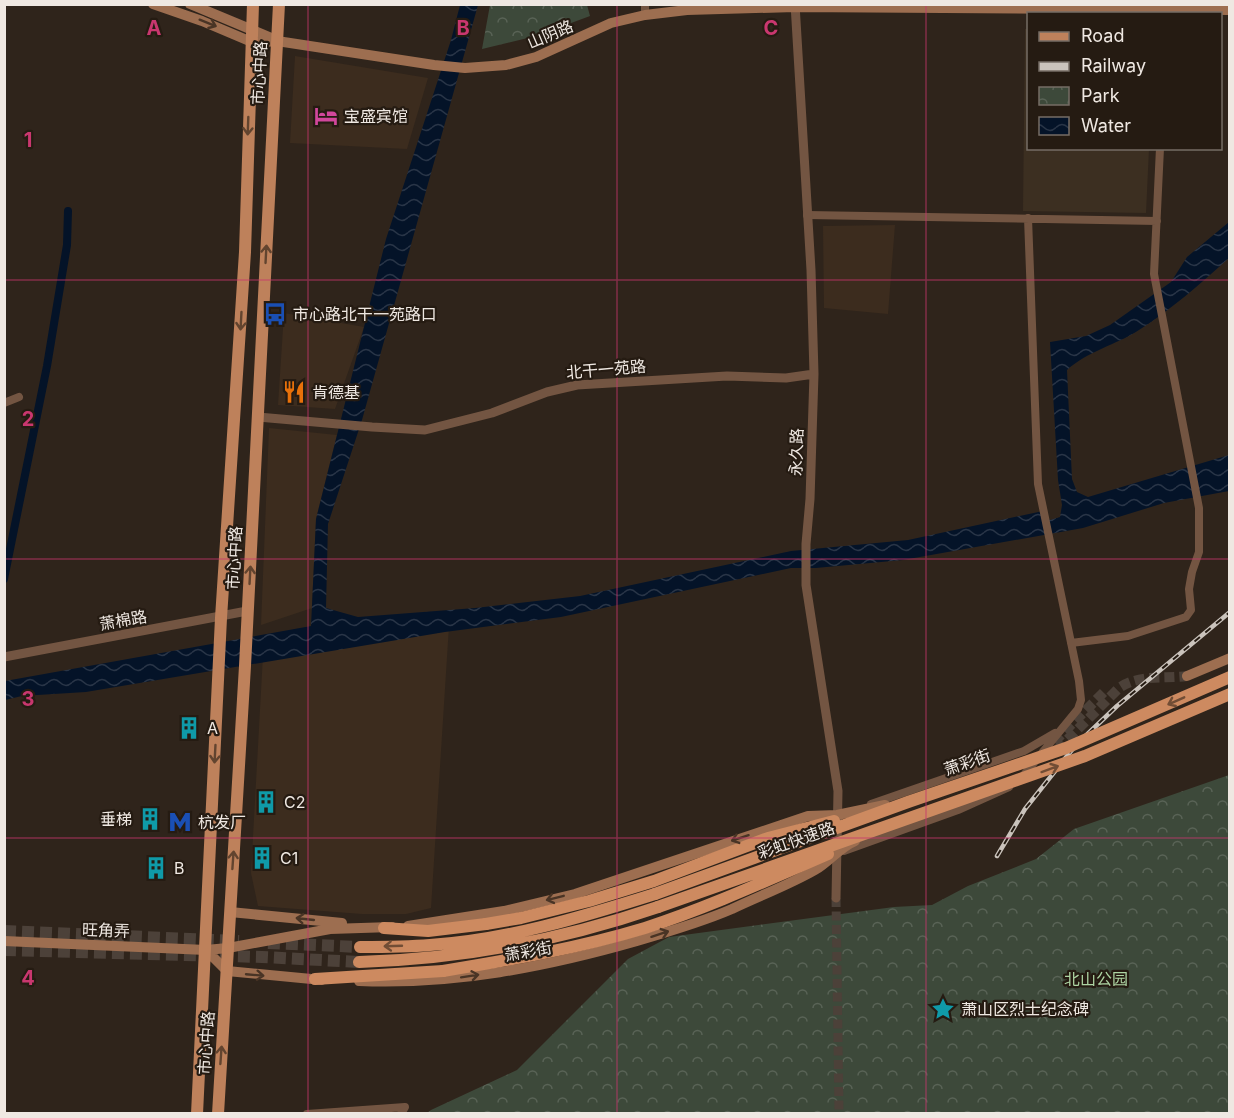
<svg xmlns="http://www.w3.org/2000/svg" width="1234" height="1118" font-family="Inter,'Noto Sans SC',sans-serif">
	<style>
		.built { fill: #3c2c1e }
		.education { fill: #3c2f21 }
		.park { fill: url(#park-crowns) }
		.water { fill: url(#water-waves) }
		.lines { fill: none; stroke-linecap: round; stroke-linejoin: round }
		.canal { stroke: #041328; stroke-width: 8 }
		.tertiary-tunnel { stroke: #4c4139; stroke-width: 9; stroke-dasharray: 9 4.5; stroke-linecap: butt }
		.secondary-tunnel { stroke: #4c4139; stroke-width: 10; stroke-dasharray: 10 5; stroke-linecap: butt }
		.trunk-tunnel { stroke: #4c4139; stroke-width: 12; stroke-dasharray: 12 6; stroke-linecap: butt }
		.minor { stroke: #735542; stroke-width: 8 }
		.tertiary { stroke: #735542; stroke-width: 9 }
		.secondary { stroke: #9d6e50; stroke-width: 10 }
		.primary { stroke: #be815b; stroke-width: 12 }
		.trunk { stroke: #cd8a60; stroke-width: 12 }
		.rail-casing { stroke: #cac3bc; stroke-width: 4.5 }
		.rail { stroke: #251b12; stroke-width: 2; stroke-dasharray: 7; stroke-linecap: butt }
		.trunk-bridge { stroke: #cd8a60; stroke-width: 12 }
		.oneway { stroke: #493425 }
		.oneway2 { stroke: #62442f }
		.oneway3 { stroke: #714d35 }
		.grid { fill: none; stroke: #c9376f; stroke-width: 1.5; stroke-opacity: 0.55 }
		.labels { text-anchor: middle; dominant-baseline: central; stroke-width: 4.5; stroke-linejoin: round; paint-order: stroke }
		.street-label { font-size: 16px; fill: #efe8e2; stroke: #251b12 }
		.poi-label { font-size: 16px; fill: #efe8e2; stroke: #251b12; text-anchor: start }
		.park-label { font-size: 16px; fill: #add4a3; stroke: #251b12 }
		.grid-label { font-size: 20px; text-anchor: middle; font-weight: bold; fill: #c9376f; stroke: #251b12; stroke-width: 4.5; stroke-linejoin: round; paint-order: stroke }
	</style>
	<defs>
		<pattern id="park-crowns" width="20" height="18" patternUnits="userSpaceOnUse" patternTransform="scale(1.5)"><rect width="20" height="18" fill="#3d493a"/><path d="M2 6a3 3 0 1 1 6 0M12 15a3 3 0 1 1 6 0" fill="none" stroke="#596356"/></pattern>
		<pattern id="water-waves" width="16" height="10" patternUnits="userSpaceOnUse" patternTransform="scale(1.5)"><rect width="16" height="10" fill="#041328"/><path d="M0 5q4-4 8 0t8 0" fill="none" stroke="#293547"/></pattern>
	</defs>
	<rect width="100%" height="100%" fill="#2f241b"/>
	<path class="built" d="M295 56 428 78 407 149 290 143Z
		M895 225 888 314 824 308 823 226Z
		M284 313 364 327 335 409 278 405Z
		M269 428 337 435 316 519 312 608 261 625Z
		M449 626 431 908 406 914H362L258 906 251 873 263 655Z"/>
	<path class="education" d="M1025 29H1028V148L1149 149 1146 213 1023 211Z"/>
	<path class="park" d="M490 5H587L590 16 536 36 482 49Z
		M1229 775V1113H427L431 1110 517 1070 628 959 669 937 894 907 932 905 968 886 1036 859 1074 829Z"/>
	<path class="water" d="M460 5H478L362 420 328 524 326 608 358 617 475 608 580 596 791 551 908 540 1043 511 1050 520 1060 517 1062 505 1058 480 1050 342 1086 336 1110 325 1171 282 1187 257 1229 222V258C1200 284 1172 309 1139 330 1116 345 1088 351 1067 370L1072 479 1077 492 1088 497 1229 455V491L1164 503 1083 528 903 560 816 568H791L561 617 445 632 86 692 22 696 5 700V681L311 626 316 519 386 239 451 40Z"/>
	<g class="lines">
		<path class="canal" d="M4 579 47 366 67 245 68 211"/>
		<path class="tertiary-tunnel" d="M836 898 839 1114"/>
		<path class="secondary-tunnel" d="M1054 742 1107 689
			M1057 750 1119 688C1139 674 1164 679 1187 676"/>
		<path class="trunk-tunnel" d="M4 931 239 941
			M268 943 360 947
			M4 950 262 957 359 962"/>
		<path class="minor" d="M645 4V15
			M807 215 1157 221
			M4 403 19 397
			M1071 643 1128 636 1186 617 1191 610 1189 589 1192 572 1199 552V508L1154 274 1160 148
			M1023 776 1078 709 1081 700 1079 681 1038 484 1028 218
			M871 804 1024 751 1055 733
			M844 851 958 810 1009 787
			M307 1114 405 1107 401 1114"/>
		<path class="tertiary" d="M795 4 811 270 814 374 810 499 806 544V585L838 791 836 898
			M258 417 372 427 425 430 492 413 547 392 577 385 727 376 786 378 814 374
			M4 657 247 611"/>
		<path class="secondary" d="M153 4 202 21 254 43 277 41 434 65 465 68 506 65 536 57 611 23 645 15 687 10 795 7 1230 10
			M190 4 274 39
			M1187 676 1230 658
			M230 912 342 923
			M408 926 504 911 575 894 808 816 837 815 885 805
			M4 941 206 950 228 948 330 929 392 927
			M206 950 227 971 322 980
			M359 981C454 985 546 967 637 941 668 932 702 922 732 909 759 896 789 885 815 870 829 862 840 847 855 841"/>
		<path class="primary" d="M197 1114 221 618 245 252 253 4
			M218 1114 245 666 279 4"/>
		<path class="trunk" d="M384 928 428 931 486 924
			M360 947C383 947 406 947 430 945 507 940 582 917 655 894
			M359 962C463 959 559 941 658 907
			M315 979 443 971"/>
		<g class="rail-casing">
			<path id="rail" d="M997 856 1025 809 1075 746 1117 706 1230 612"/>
		</g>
		<use href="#rail" class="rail"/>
		<path class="trunk-bridge" d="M655 894 908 802 1066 748 1230 677
			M658 907 1085 756 1230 694
			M486 924 521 918 589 901 654 881 768 838 834 821
			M443 971C510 960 579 948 645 928 707 908 768 880 828 854"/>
	</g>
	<defs><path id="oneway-shaft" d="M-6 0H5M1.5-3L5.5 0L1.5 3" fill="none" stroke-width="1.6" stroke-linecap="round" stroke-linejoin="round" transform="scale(1.5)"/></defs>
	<g class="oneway">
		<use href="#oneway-shaft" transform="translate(208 23) rotate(22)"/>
		<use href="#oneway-shaft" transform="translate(740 838) rotate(162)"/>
		<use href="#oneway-shaft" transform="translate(555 898) rotate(166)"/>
		<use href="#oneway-shaft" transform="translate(305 919) rotate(-174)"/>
		<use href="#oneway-shaft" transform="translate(660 934) rotate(-18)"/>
		<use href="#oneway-shaft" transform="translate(255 975) rotate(5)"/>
		<use href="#oneway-shaft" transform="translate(470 976) rotate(-9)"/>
	</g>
	<g class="oneway2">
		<use href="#oneway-shaft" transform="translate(248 126) rotate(92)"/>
		<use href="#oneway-shaft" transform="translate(266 254) rotate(-87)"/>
		<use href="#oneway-shaft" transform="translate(241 321) rotate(93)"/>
		<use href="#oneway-shaft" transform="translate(250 575) rotate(-87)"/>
		<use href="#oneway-shaft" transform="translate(215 754) rotate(93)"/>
		<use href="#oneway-shaft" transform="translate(233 860) rotate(-86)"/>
		<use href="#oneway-shaft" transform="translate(221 1055) rotate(-86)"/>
	</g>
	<g class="oneway3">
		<use href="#oneway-shaft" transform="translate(1176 701) rotate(156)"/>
		<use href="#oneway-shaft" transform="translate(1050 769) rotate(-20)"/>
		<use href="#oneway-shaft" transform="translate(393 946) rotate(178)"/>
	</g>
	<path class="grid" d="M308 4V1114M617 4V1114M926 4V1114M4 280H1230M4 559H1230M4 838H1230"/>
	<defs>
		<g id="hotel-bare" transform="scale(1.8)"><path d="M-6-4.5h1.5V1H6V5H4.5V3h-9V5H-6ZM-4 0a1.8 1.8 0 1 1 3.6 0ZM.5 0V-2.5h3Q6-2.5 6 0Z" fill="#d1479c" stroke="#251b12" stroke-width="2.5" paint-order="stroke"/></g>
		<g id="bus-bare" transform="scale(1.8)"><path d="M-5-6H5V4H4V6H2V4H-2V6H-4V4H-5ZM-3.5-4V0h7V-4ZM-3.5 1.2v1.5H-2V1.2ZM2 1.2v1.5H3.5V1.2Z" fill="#1a4fb4" stroke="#251b12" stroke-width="2.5" paint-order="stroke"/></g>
		<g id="restaurant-bare" transform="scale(1.8)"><path d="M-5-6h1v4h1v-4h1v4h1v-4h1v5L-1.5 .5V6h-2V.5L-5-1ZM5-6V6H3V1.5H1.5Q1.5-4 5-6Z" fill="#e8710a" stroke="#251b12" stroke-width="2.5" paint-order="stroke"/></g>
		<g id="building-bare" transform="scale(1.8)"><path d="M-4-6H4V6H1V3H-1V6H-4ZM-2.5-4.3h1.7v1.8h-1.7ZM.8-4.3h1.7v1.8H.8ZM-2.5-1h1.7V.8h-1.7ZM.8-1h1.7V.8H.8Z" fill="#0f9aa8" stroke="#251b12" stroke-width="2.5" paint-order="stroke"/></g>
		<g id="metro-bare" transform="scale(1.8)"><path d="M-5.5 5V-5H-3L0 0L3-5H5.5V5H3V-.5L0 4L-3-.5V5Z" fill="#1a4fb4" stroke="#251b12" stroke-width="2.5" paint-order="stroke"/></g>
		<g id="sight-bare" transform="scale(1.8)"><path d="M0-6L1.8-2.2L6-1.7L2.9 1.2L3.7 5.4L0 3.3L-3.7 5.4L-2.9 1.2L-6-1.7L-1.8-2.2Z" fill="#0f9aa8" stroke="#251b12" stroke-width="2.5" paint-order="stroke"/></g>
	</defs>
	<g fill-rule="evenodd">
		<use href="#hotel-bare" x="326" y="116"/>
		<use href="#bus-bare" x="275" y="314"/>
		<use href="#restaurant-bare" x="294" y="392"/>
		<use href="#building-bare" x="189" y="728"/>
		<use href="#building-bare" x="266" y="802"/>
		<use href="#building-bare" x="150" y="819"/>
		<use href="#metro-bare" x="180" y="822"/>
		<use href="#building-bare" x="262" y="858"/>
		<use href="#building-bare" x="156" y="868"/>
		<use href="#sight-bare" x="943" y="1009"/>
	</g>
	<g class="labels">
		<g class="street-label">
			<text transform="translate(550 34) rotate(-23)">山阴路</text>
			<text transform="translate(259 73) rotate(-87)">市心中路</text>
			<text transform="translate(606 369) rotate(-5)">北干一苑路</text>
			<text transform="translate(796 452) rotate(-88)">永久路</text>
			<text transform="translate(234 558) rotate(-87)">市心中路</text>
			<text transform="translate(123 620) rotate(-10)">萧棉路</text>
			<text transform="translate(967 762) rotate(-19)">萧彩街</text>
			<text transform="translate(796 840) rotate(-19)">彩虹快速路</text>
			<text transform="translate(106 930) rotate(2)">旺角弄</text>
			<text transform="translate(528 951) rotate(-10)">萧彩街</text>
			<text transform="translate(206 1043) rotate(-86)">市心中路</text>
		</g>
		<g class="poi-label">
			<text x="344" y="116">宝盛宾馆</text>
			<text x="293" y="314">市心路北干一苑路口</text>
			<text x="312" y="392">肯德基</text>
			<text x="207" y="728">A</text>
			<text x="284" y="802">C2</text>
			<text x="132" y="819" text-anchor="end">垂梯</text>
			<text x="198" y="822">杭发厂</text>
			<text x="280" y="858">C1</text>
			<text x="174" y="868">B</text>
			<text x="961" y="1009">萧山区烈士纪念碑</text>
		</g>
		<g class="park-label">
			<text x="1096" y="979">北山公园</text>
		</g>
	</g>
	<g class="grid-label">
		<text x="154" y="35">A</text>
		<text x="463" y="35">B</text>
		<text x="771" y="35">C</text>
		<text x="28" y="147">1</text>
		<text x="28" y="426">2</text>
		<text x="28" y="706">3</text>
		<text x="28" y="985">4</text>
	</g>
	<rect width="1234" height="1118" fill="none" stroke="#efe8e2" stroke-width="12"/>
	<rect x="1027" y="12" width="195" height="138" fill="#251b12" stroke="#766d65" stroke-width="1.5"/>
	<rect x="1039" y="32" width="30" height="9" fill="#be815b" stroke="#766d65" stroke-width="1.5"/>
	<text x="1081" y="42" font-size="18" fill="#efe8e2">Road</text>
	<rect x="1039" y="62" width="30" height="9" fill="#cac3bc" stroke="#766d65" stroke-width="1.5"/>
	<text x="1081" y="72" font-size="18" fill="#efe8e2">Railway</text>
	<rect x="1039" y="87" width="30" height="18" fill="url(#park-crowns)" stroke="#766d65" stroke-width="1.5"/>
	<text x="1081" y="102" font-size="18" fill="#efe8e2">Park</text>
	<rect x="1039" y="117" width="30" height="18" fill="url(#water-waves)" stroke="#766d65" stroke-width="1.5"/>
	<text x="1081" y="132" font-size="18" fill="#efe8e2">Water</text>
</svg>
